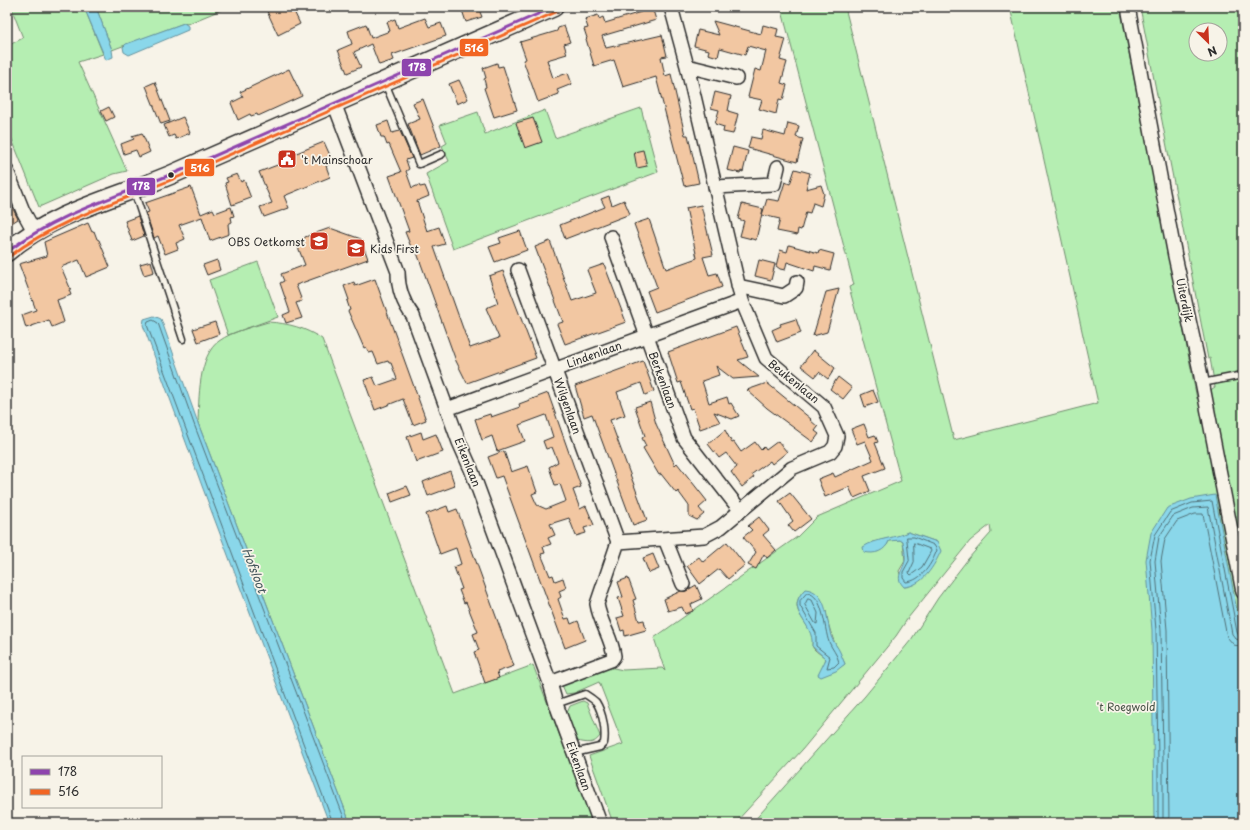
<svg xmlns="http://www.w3.org/2000/svg" width="1250" height="830" font-family="'Playpen Sans',sans-serif">
	<style>
		.green { fill: #b5eeb2; stroke: #708c6e; fill-rule: evenodd }
		.water { fill: #8ad7ea; stroke: #64929e }
		.lines { fill: none; stroke-linecap: round; stroke-linejoin: round }
		.shore { stroke: #517077; stroke-width: 1 }
		.building { fill: #f2c7a2; stroke: #2b2b2b }
		.lane-casing { stroke: #2b2b2b; stroke-width: 9 }
		.street-casing { stroke: #2b2b2b; stroke-width: 16 }
		.secondary-casing { stroke: #2b2b2b; stroke-width: 21 }
		.lane { stroke: #f7f3e8; stroke-width: 6 }
		.street { stroke: #f7f3e8; stroke-width: 13 }
		.secondary { stroke: #f7f3e8; stroke-width: 18 }
		.bus-1-casing { stroke: #f7f3e8; stroke-width: 6 }
		.bus-2-casing { stroke: #f7f3e8; stroke-width: 6 }
		.bus-1 { stroke: #8e44ad; stroke-width: 3 }
		.bus-2 { stroke: #f26522; stroke-width: 3 }
		.bus-dot { fill: #2b2b2b; stroke: #f7f3e8; stroke-width: 1.5 }
		.labels { text-anchor: middle; dominant-baseline: central; stroke-width: 3.5; stroke-linejoin: round; paint-order: stroke }
		.poi-label { font-size: 11px; fill: #2b2b2b; stroke: #f7f3e8; text-anchor: start }
		.street-label { font-size: 11px; fill: #2b2b2b; stroke: #f7f3e8 }
		.park-label { font-size: 11px; fill: #475246; stroke: #f7f3e8 }
		.water-label { font-size: 12px; font-style: italic; fill: #43565b; stroke: #f7f3e8 }
		.line-badge { stroke: #f7f3e8; stroke-width: 1.5 }
		.badge-label { font-size: 11px; text-anchor: middle; font-weight: bold; fill: #fff }
	</style>
	<rect width="100%" height="100%" fill="#f7f3e8"/>
	<filter id="ink" filterUnits="userSpaceOnUse"><feTurbulence type="fractalNoise" baseFrequency=".025" numOctaves="2"/><feDisplacementMap in="SourceGraphic" scale="8" xChannelSelector="R" yChannelSelector="G"/><feConvolveMatrix kernelMatrix="1 2 1 2 8 2 1 2 1" color-interpolation-filters="sRGB"/></filter>
	<g filter="url(#ink)">
		<path class="green" d="M11 7H84L103 54 78 62 127 171 114 174 39 207 7 127V46L23 38Z
			M96 7H228L187 24 184 23 112 50Z
			M781 7H845L954 440 1098 403 1010 7H1120L1197 399 1215 387 1210 358 1208 359 1140 7H1243V823H752L865 696 911 640 938 598 968 559 991 533 990 525 970 541 908 618 896 636 802 750 735 823H613L589 756 623 744 599 682 574 693 566 694 562 685 609 667 623 670 662 668 665 671 654 638 797 537 817 517 901 481 849 287 854 285ZM1196 30H1220V54H1196ZM908 532 937 542C930 558 925 586 904 587L899 571 905 561 903 542 900 540 889 541 887 545 877 552 872 542 900 536ZM805 589 826 610C828 630 836 647 845 664L830 673 825 661 826 659C823 655 817 653 814 649 810 645 814 640 812 635 804 617 787 608 805 589Z
			M641 108 658 172 453 249 426 174 449 161 442 146 447 143 440 125 478 112 485 134 545 110 555 138Z
			M258 262 278 317 228 335 209 280Z
			M268 322C288 323 306 328 322 339L455 694 533 665 593 823H350L198 423C199 399 198 356 219 341 233 331 252 327 268 322Z
			M583 701 587 703 600 736C594 745 587 743 577 741L567 713 570 706Z"/>
		<path class="water" d="M84 7H96L112 50 113 57 106 60Z
			M184 23 188 26V30L129 55 124 52 123 47 126 44Z
			M154 316 161 319 198 423 350 823H329L202 486 143 325 144 319Z
			M1215 495 1243 642V823H1154L1152 630 1146 560 1151 533 1167 508 1191 499Z
			M908 532 937 542 941 551C934 566 923 586 904 587 894 577 903 571 905 561 906 556 904 547 903 542L900 540 889 541C885 551 875 555 864 552L863 547C877 538 893 539 908 532Z
			M805 589C828 591 826 619 831 636 833 642 838 647 840 652 842 656 843 660 845 664L836 671 821 677 818 675 826 659 812 646C815 622 783 612 805 589Z"/>
		<g class="lines">
			<path class="shore" d="M907 537H914L934 545 937 550C932 563 922 581 906 582L903 578V572L909 561Z
				M914 543 930 549 931 551 922 567 911 575 909 573 914 562Z
				M807 593C824 594 824 629 829 642 832 649 837 654 839 662L834 667 827 668 830 657 816 646V633L800 606V601Z
				M808 599 812 600 818 613 817 624 815 623 805 605Z
				M333 823 147 325 148 322 153 320 158 323 194 424 346 823
				M1158 823V761L1156 630 1150 560 1155 535 1170 512 1192 503 1212 501 1237 632 1239 636H1243
				M1163 823V761L1161 630 1155 561 1159 537 1173 516 1193 508 1208 507 1232 634 1236 639 1243 641
				M1169 823 1167 630 1161 561 1165 539 1177 521 1195 514H1203L1227 637 1234 645 1243 647"/>
		</g>
		<path class="building" d="M265 7H292L300 24 278 35Z
			M461 7H478L482 17 466 22Z
			M639 7H652L656 20 602 36 606 48 662 35 667 56 661 57 665 76 671 74 685 135H688L699 183 684 186 656 77 623 87 614 60 594 66 586 39 587 38 584 29 588 28 585 19 598 15 599 19 603 17 605 23 641 12Z
			M425 18 429 27 441 23 446 36 392 55 394 60 379 65 371 44 354 52 361 67 347 73 338 50 352 44 348 31 366 24 371 38 390 31 387 22 395 19 398 28Z
			M713 21 761 34 763 25 778 29 776 37 786 39 780 60 787 62 781 83 787 85 783 100 779 99 776 114 759 109 762 100 748 97 755 69 761 71 766 51 748 46 745 55 720 48 718 57 708 54 709 50 694 46 698 30 719 35Z
			M564 26 570 42 564 44 567 54 547 60 553 78 568 73 572 84 557 90 559 94 538 102 523 60 526 59 520 42 557 31 558 28Z
			M497 63 498 67 503 66 517 110 494 117 484 88 486 87 484 79 486 78 483 68Z
			M289 69 302 96 258 116 257 114 251 116 250 114 238 120 231 103 243 97 240 92Z
			M459 80 468 99 457 104 449 84Z
			M155 82 170 121 161 124 146 86Z
			M715 92 731 96 728 111 738 114 733 134 723 132 724 127 715 124 719 110 711 108Z
			M423 99 441 146 420 155 408 124 420 119 413 103Z
			M109 107 114 117 106 121 101 111Z
			M183 117 190 133 176 139 174 135 169 137 164 125Z
			M533 118 542 142 525 148 516 123Z
			M388 121 392 133 400 131 412 158 406 160 409 169 406 171 412 188 419 185 420 187 425 186 429 196 417 201 427 231 439 227 445 244 434 247 470 348 499 338 486 308 498 303 489 276 503 271 536 358 467 383 456 361 416 250 413 252 405 232 409 231 389 176 401 172 389 144 387 145 384 137H381L377 125Z
			M788 123 799 126 796 137 803 139 797 162 748 148 751 137 761 139 763 130 785 136Z
			M142 133 150 152 139 157 136 150 124 154 121 144 134 139 132 136Z
			M324 142 333 162 326 166 330 177 284 196 289 208 264 217 260 207 272 203 259 172 280 164 279 160Z
			M733 147 748 151 743 172 741 171 740 173 727 170Z
			M643 150 647 166 637 168 634 152Z
			M795 169 810 173 806 189 821 185 824 194 821 206 813 203 810 213 806 212 801 230 798 229 797 235 777 231 780 219 762 215 767 199 779 201 785 182 790 184Z
			M237 174 241 182 244 180 251 198 232 205 225 183 228 182 226 178Z
			M191 187 201 214 213 209 215 213 231 207 234 216 231 217 232 222 228 224 229 234 210 241 202 217 179 225 185 239 176 243 178 249 165 254 158 236 154 238 146 213 149 212 145 203Z
			M609 196 612 205 624 200 630 214 565 239 560 225 605 207 601 199Z
			M7 197 18 219 7 226Z
			M742 204 763 209 756 240 740 236 744 221 738 219Z
			M701 205 713 255 703 257 709 275 717 273 722 287 655 312 647 291 657 287 634 224 649 219 666 269 697 258 686 208Z
			M138 216 144 236 132 241 125 221Z
			M88 223 92 232 94 231 97 239 99 240 110 267 86 277 79 260 61 267 71 290H69L71 295 57 300 64 322 52 327 49 320 26 328 22 315 36 310 19 264 47 256 44 242Z
			M330 228 361 239 368 259 296 285 302 301 296 303 302 318 286 323 283 315 290 312 280 283 284 281 281 274 305 265 298 247 305 237Z
			M520 231 527 250 495 262 489 247 501 243 499 238Z
			M550 241 572 301 596 293 587 270 604 264 626 322 565 344 557 324 563 322 535 247Z
			M789 245 818 253 819 250 834 254 830 270 815 266 814 271 787 262 785 270 780 269 776 266 780 250 787 252Z
			M217 260 220 270 207 275 203 265Z
			M759 260 775 264 771 280 755 276Z
			M151 261 154 272 144 275 140 264Z
			M375 279 426 420 413 425 403 399 375 410 364 380 373 377 377 386 397 379 391 363H389L388 361 378 364 373 352 369 353 366 347 364 348 348 311 350 310 347 301 349 300 344 286 354 282 355 286Z
			M839 289 827 332 813 336 826 292Z
			M796 319 801 333 777 342 772 330 781 326 780 324Z
			M215 322 219 334 198 342 193 329Z
			M736 327 748 357 738 360 759 377 733 379 716 366 719 375 702 381 709 403 727 397 729 404 731 403 739 416 732 419 714 412 720 422 700 429 693 408 690 409 681 382 678 383 668 352Z
			M813 350 835 368 828 379 819 372 815 377 801 366Z
			M643 361 654 391 645 395 641 383 617 392 625 415 610 420 647 520 633 525 592 414 584 417 575 386Z
			M838 377 852 388 843 399 830 389Z
			M767 383 811 419 810 420 818 427 815 431 819 434 813 442 767 408 747 390Z
			M873 390 878 402 865 407 861 395Z
			M548 393 581 487 573 490 580 509 586 506 594 525 584 528 586 533 576 536 569 518 550 524 555 535 548 538 551 544 543 547 545 553 541 554 550 576 553 575 555 581 563 578 566 588 559 591 561 597 558 599 565 619 569 618 571 624 578 621 585 640 565 648 502 476 496 478 488 457 504 451 511 472 528 466 537 492 532 494 537 505 546 509 566 501 560 484 555 485 549 467 558 462 552 447 546 449 543 441 553 437 546 415 519 425 525 441 497 451 492 436 482 440 475 419 490 414 491 417 520 407 519 404Z
			M650 402 656 424 675 465 677 463 707 501 699 508 704 514 697 520 689 516V506L678 491 676 493 661 474 659 475 643 448 646 446 642 438 645 436 635 407Z
			M864 424 869 437 875 435 878 442 875 443 885 468 864 476 870 491 854 498 849 487 825 497 818 479 833 473 835 477 873 460 865 441 857 444 851 429Z
			M725 430 732 443 734 442 741 452 755 442 761 450 764 447 766 450 778 441 787 452 772 464 770 461 752 474 754 477 742 487 731 472 737 467 726 453 719 458 708 444Z
			M421 432 423 439 436 434 443 452 416 462 407 437Z
			M450 471 455 486 428 496 423 482Z
			M407 486 411 495 392 502 389 493Z
			M790 493 811 519 794 532 788 525 793 521 779 501Z
			M447 506 449 512 457 509 514 666 497 672 499 678 485 683 474 652 479 650 473 634 478 632 466 602 464 603 459 590 462 589 454 567 461 564 456 548 440 554 426 514Z
			M759 517 769 530 763 535 776 550 767 558 764 554 756 569 748 565 756 552 743 537 752 530 748 526Z
			M727 542 745 565 728 579 719 569 700 584 687 566 699 557 703 562Z
			M653 554 659 569 649 573 643 558Z
			M628 578 636 599 633 600 639 621 644 620 646 630 625 636 624 630 621 631 617 618 624 616 618 598 623 597 618 582Z
			M696 585 702 599 691 604 693 611 685 614 682 607 668 611 664 599 681 591H686Z"/>
		<g class="lines">
			<g class="lane-casing">
				<path id="lane" d="M385 83 419 164 442 154
					M134 191 183 339
					M1202 383 1243 375
					M556 704 585 694C588 696 593 699 596 702 603 713 606 731 604 743L600 747 574 753"/>
			</g>
			<g class="street-casing">
				<path id="street" d="M1128 7 1175 256 1199 366 1243 592
					M687 66 736 78
					M334 103 398 272C398 289 403 303 413 316L459 442 471 469 550 683 556 704 600 823
					M7 171 23 211 34 231
					M715 187 774 184 778 167
					M611 237 684 438 740 510
					M518 270 618 542
					M738 286 784 296 796 288 797 282
					M447 409 742 301
					M665 539 683 584
					M550 683 611 660 614 656C612 638 600 623 597 604L618 542 704 536 721 527 792 468 830 452 835 446 837 436 824 407 766 358 742 301 687 66 671 7"/>
			</g>
			<g class="secondary-casing">
				<path id="secondary" d="M7 252C56 210 118 198 175 173 302 118 428 62 554 7"/>
			</g>
			<use href="#lane" class="lane"/>
			<use href="#street" class="street"/>
			<use href="#secondary" class="secondary"/>
			<g class="bus-1-casing">
				<path id="bus-1" d="M7 252C62 210 127 194 189 167 311 114 432 60 554 7"/>
			</g>
			<g class="bus-2-casing">
				<path id="bus-2" d="M10 256C64 215 129 199 190 172 312 119 434 65 556 12"/>
			</g>
			<use href="#bus-1" class="bus-1"/>
			<use href="#bus-2" class="bus-2"/>
		</g>
	</g>
	<defs>
		<g id="civic-square" transform="scale(1)"><rect x="-9" y="-9" width="18" height="18" rx="4" fill="#c8321e" stroke="#f7f3e8"/><path d="M-.6-6.5H3V-4.5H.6V-3L4-1V1h2V6H-6V1h2V-1L-.6-3ZM-1.2 2.5V6h2.4V2.5Z" fill="#fff"/></g>
		<g id="school-square" transform="scale(1)"><rect x="-9" y="-9" width="18" height="18" rx="4" fill="#c8321e" stroke="#f7f3e8"/><path d="M0-5L7-2L0 1L-7-2ZM-4 1L0 2.5L4 1V4Q0 6-4 4Z" fill="#fff"/></g>
	</defs>
	<g fill-rule="evenodd">
		<use href="#civic-square" x="287" y="159"/>
		<use href="#school-square" x="319" y="241"/>
		<use href="#school-square" x="356" y="248"/>
	</g>
	<circle class="bus-dot" cx="171" cy="175" r="3.5"/>
	<g class="labels">
		<g class="poi-label">
			<text x="301" y="159">'t Mainschoar</text>
			<text x="305" y="241" text-anchor="end">OBS Oetkomst</text>
			<text x="370" y="248">Kids First</text>
		</g>
		<g class="street-label">
			<text transform="translate(1185 300) rotate(78)">Uiterdijk</text>
			<text transform="translate(594 354) rotate(-20)">Lindenlaan</text>
			<text transform="translate(663 380) rotate(70)">Berkenlaan</text>
			<text transform="translate(794 381) rotate(39)">Beukenlaan</text>
			<text transform="translate(568 406) rotate(70)">Wilgenlaan</text>
			<text transform="translate(468 462) rotate(68)">Eikenlaan</text>
			<text transform="translate(579 766) rotate(70)">Eikenlaan</text>
		</g>
		<g class="park-label">
			<text x="1126" y="706">'t Roegwold</text>
		</g>
		<g class="water-label">
			<text transform="translate(255 570) rotate(69)">Hofsloot</text>
		</g>
	</g>
	<g class="line-badge">
		<rect x="459" y="38" width="30" height="19" rx="4" fill="#f26522"/>
		<rect x="401" y="58" width="31" height="19" rx="4" fill="#8e44ad"/>
		<rect x="184" y="158" width="31" height="19" rx="4" fill="#f26522"/>
		<rect x="126" y="177" width="30" height="19" rx="4" fill="#8e44ad"/>
	</g>
	<g class="badge-label">
		<text x="474" y="52">516</text>
		<text x="417" y="71">178</text>
		<text x="200" y="172">516</text>
		<text x="141" y="190">178</text>
	</g>
	<rect width="1250" height="830" fill="none" stroke="#f7f3e8" stroke-width="24"/>
	<rect x="12" y="12" width="1226" height="806" fill="none" stroke="#2b2b2b" stroke-width="1.5" filter="url(#ink)"/>
	<rect x="22" y="756" width="140" height="52" fill="#f7f3e8" stroke="#a5a39c"/>
	<rect x="30" y="769" width="20" height="6" fill="#8e44ad" stroke="#a5a39c"/>
	<text x="58" y="776" font-size="12" fill="#2b2b2b">178</text>
	<rect x="30" y="789" width="20" height="6" fill="#f26522" stroke="#a5a39c"/>
	<text x="58" y="796" font-size="12" fill="#2b2b2b">516</text>
	<g transform="translate(1208 42) rotate(156)"><circle r="19" fill="#f7f3e8" stroke="#a5a39c"/>
	<path d="M0-3L7 15L0 10L-7 15Z" fill="#c8321e"/>
	<text y="-6" font-size="11" font-weight="bold" text-anchor="middle" fill="#2b2b2b">N</text>
	</g>
</svg>
